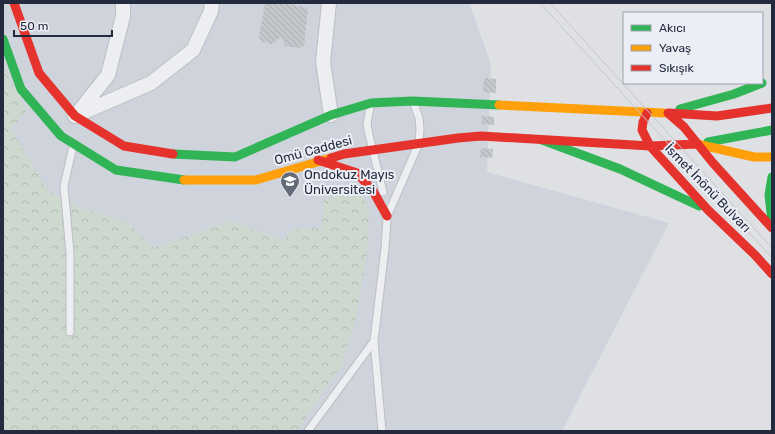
<svg xmlns="http://www.w3.org/2000/svg" width="775" height="434" font-family="Rubik,sans-serif">
	<style>
		.built { fill: #cfd3db }
		.forest { fill: url(#forest-crowns) }
		.building { fill: url(#building-back-hatch) }
		.lines { fill: none; stroke-linecap: round; stroke-linejoin: round }
		.lane-casing { stroke: #bcbec2; stroke-width: 9 }
		.street-casing { stroke: #bcbec2; stroke-width: 16 }
		.lane { stroke: #edeef1; stroke-width: 7 }
		.street { stroke: #edeef1; stroke-width: 14 }
		.fast { stroke: #30b455; stroke-width: 9 }
		.slow { stroke: #ff9f0a; stroke-width: 9 }
		.jam { stroke: #e5322d; stroke-width: 9 }
		.tram { stroke: #c6c8cc; stroke-width: 1 }
		.labels { text-anchor: middle; dominant-baseline: central; stroke-width: 4; stroke-linejoin: round; paint-order: stroke }
		.street-label { font-size: 13px; fill: #242b3e; stroke: #ebeef5 }
		.poi-label { font-size: 13px; fill: #242b3e; stroke: #ebeef5; text-anchor: start }
	</style>
	<defs>
		<pattern id="forest-crowns" width="20" height="18" patternUnits="userSpaceOnUse"><rect width="20" height="18" fill="#cdd8ce"/><path d="M2 6a3 3 0 1 1 6 0M12 15a3 3 0 1 1 6 0" fill="none" stroke="#b0bab2"/></pattern>
		<pattern id="building-back-hatch" width="6" height="6" patternUnits="userSpaceOnUse"><rect width="6" height="6" fill="#c4c7cb"/><path d="M-1 5l2 2M0 0l6 6M5-1l2 2" fill="none" stroke="#a8abaf"/></pattern>
	</defs>
	<rect width="100%" height="100%" fill="#dee0e4"/>
	<path class="built" d="M3 3H469L491 64 487 172 669 223 562 431H3Z"/>
	<path class="forest" d="M3 68 27 110 11 129 48 191 81 208 128 223 154 248 231 221 283 240 295 229 322 228 324 200 360 190 369 209 367 253 356 317 342 365 310 410 298 431H3Z"/>
	<path class="building" d="M265 3H286L308 8 304 46 299 48 285 46 281 37 272 44 263 42 259 38Z
		M484 78 496 79V93L483 92Z
		M482 116 494 117V125L482 124Z
		M481 148 493 149 492 158 480 157Z"/>
	<g class="lines">
		<g class="lane-casing">
			<path id="lane" d="M370 107 367 124 369 135 383 192
				M389 212 419 143 420 129 419 118 414 104
				M70 332V253L64 186 73 146
				M308 431 374 341
				M382 431 374 341 385 248 387 218"/>
		</g>
		<g class="street-casing">
			<path id="street" d="M329 3 323 62 331 115
				M77 114 108 75 123 16V3
				M75 116 151 83 193 50 211 11 212 3"/>
		</g>
		<use href="#lane" class="lane"/>
		<use href="#street" class="street"/>
		<path class="fast" d="M3 39 21 89 61 136 116 170 184 180
			M680 109 734 94 762 83
			M542 140 620 169 699 206
			M708 142 772 130
			M173 154 235 157 331 115 371 103 412 101 499 105
			M772 177 769 195 772 222"/>
		<path class="slow" d="M499 105 664 113
			M697 144 754 157H772
			M184 180H256L331 158"/>
		<path class="jam" d="M14 3 39 73 75 116 124 146 173 154
			M647 113 643 122 642 130 650 146 708 210 755 255 772 274
			M668 113 684 127 713 163 772 228
			M668 113 717 116 772 108
			M331 158 344 154 458 138 481 136 650 146 697 144
			M318 160 357 173 373 191 387 216"/>
		<path class="tram" d="M540 3 772 258
			M550 3 772 248"/>
	</g>
	<defs>
		<g id="university-pin" transform="scale(1)"><path d="M0 17L-7.5 6A9.5 9.5 0 1 1 7.5 6Z" fill="#656a78" stroke="#ebeef5"/><path d="M0-5L7-2L0 1L-7-2ZM-4 1L0 2.5L4 1V4Q0 6-4 4Z" fill="#fff"/></g>
	</defs>
	<g fill-rule="evenodd">
		<use href="#university-pin" x="290" y="181"/>
	</g>
	<g class="labels">
		<g class="street-label">
			<text transform="translate(313 150) rotate(-15)">Omü Caddesi</text>
			<text transform="translate(708 188) rotate(46)">İsmet İnönü Bulvarı</text>
		</g>
		<g class="poi-label">
			<text x="304" y="174">Ondokuz Mayıs<tspan x="304" dy="15">Üniversitesi</tspan></text>
		</g>
	</g>
	<rect width="775" height="434" fill="none" stroke="#242b3e" stroke-width="8"/>
	<rect x="623" y="12" width="140" height="72" fill="#ebeef5" stroke="#9ba0ac"/>
	<rect x="631" y="25" width="20" height="6" fill="#30b455" stroke="#9ba0ac"/>
	<text x="659" y="32" font-size="12" fill="#242b3e">Akıcı</text>
	<rect x="631" y="45" width="20" height="6" fill="#ff9f0a" stroke="#9ba0ac"/>
	<text x="659" y="52" font-size="12" fill="#242b3e">Yavaş</text>
	<rect x="631" y="65" width="20" height="6" fill="#e5322d" stroke="#9ba0ac"/>
	<text x="659" y="72" font-size="12" fill="#242b3e">Sıkışık</text>
	<path d="M14 30v6h98v-6" fill="none" stroke="#242b3e" stroke-width="2"/>
	<text x="20" y="30" font-size="12" fill="#242b3e" stroke="#ebeef5" stroke-width="3" paint-order="stroke">50 m</text>
</svg>
